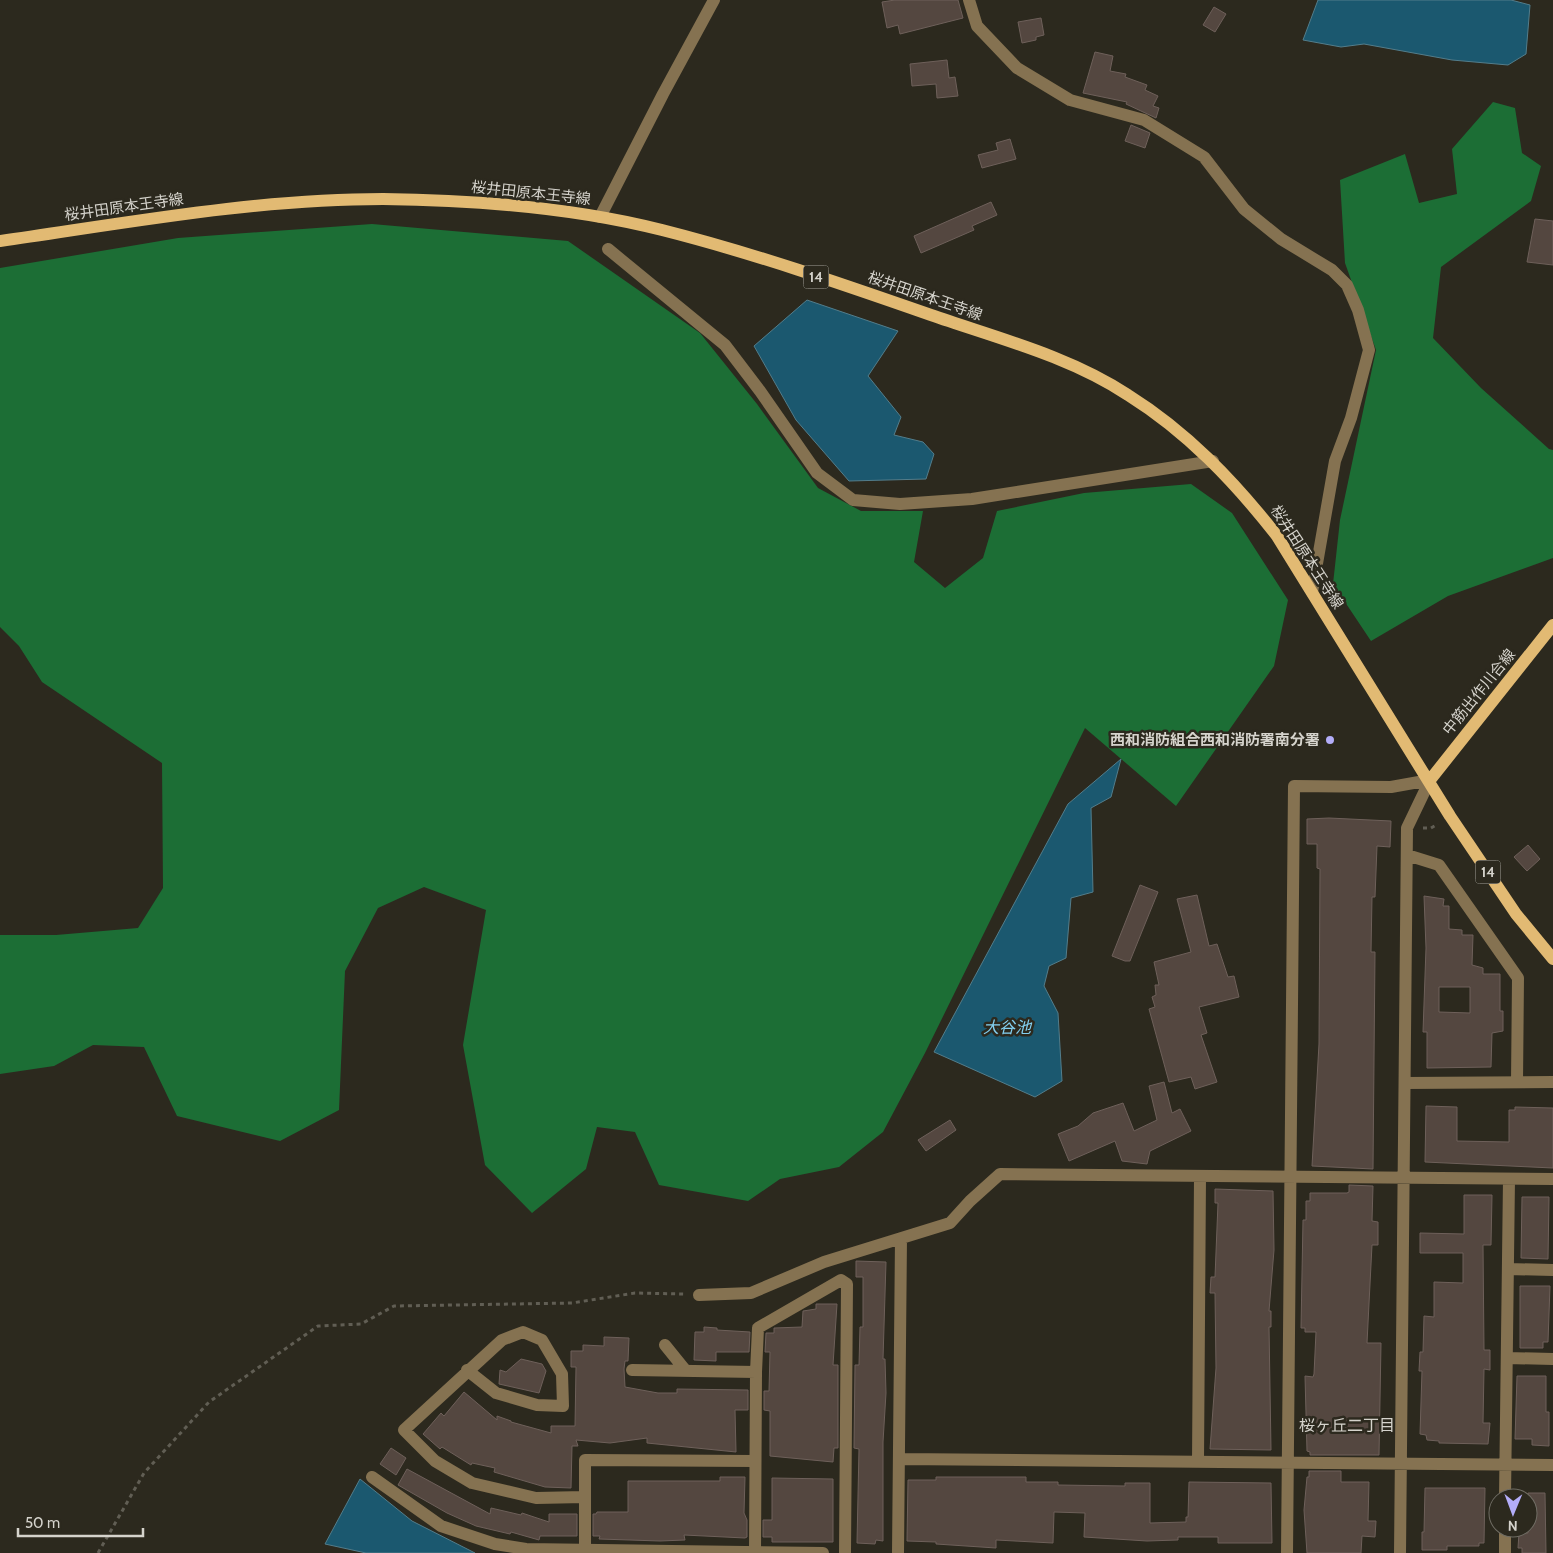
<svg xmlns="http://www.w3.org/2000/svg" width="1553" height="1553" font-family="Cabin,'Noto Sans JP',sans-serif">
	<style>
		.forest { fill: #1c6e35 }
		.water { fill: #1b586f; stroke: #537d8b }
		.building { fill: #544740; stroke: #6e605a; fill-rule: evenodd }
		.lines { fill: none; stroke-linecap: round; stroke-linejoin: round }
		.path { stroke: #615e54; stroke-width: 3; stroke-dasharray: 4 4; stroke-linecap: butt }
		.minor { stroke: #857251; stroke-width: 12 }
		.major { stroke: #e2ba73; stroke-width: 12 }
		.poi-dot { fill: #b3adf9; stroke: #2c291e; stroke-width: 2 }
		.labels { text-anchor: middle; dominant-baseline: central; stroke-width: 5; stroke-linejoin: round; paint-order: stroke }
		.shield { fill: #2c291e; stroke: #a2a098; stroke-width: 1 }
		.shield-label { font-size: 14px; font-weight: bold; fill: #d5d3cc }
		.street-label { font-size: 15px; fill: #d5d3cc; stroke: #2c291e }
		.poi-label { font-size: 15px; font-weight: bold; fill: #d5d3cc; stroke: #2c291e; text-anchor: end }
		.water-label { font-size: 16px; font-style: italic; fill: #83d0f1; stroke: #2c291e }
		.neighbourhood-label { font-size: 16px; fill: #d5d3cc; stroke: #2c291e }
	</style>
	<rect width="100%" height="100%" fill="#2c291e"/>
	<path class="forest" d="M1493 102 1515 108 1522 153 1541 166 1531 201 1441 267 1433 338 1481 388 1549 449 1553 450V558L1448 596 1371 641 1333 584 1340 520 1376 350 1345 263 1340 180 1405 154 1419 203 1457 194 1452 149Z
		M372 224 568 241 700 333 757 404 818 488 861 511H923L914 562 945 588 983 558 997 511 1084 493 1191 484 1232 513 1288 600 1274 666 1176 806 1085 728 925 1053 883 1132 839 1167 780 1179 748 1201 659 1185 635 1132 597 1127 586 1169 532 1213 485 1165 463 1045 486 910 424 887 378 908 345 971 339 1110 280 1141 177 1116 144 1047 93 1045 54 1066 0 1074V935H56L138 928 163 888 162 763 42 682 19 646 0 627V268L178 238Z"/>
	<path class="water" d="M1318 0H1511L1530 5 1526 54 1508 65 1452 60 1364 44 1341 47 1303 40Z
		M807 300 898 331 868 376 901 417 894 435 923 442 934 454 926 479 849 481 796 420 754 346Z
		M1121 759 1111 797 1091 808 1093 892 1071 898 1066 958 1049 966 1044 986 1058 1013 1062 1081 1035 1097 934 1052 1068 804Z
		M360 1479 412 1521 475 1553H366L325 1544Z"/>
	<path class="building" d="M895 0H958L963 18 900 34 898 25 887 28 882 2Z
		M1214 7 1226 14 1215 32 1203 25Z
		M1041 18 1044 35 1036 37V40L1022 43 1018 22Z
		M1095 52 1113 56 1110 71 1126 74 1125 77 1147 85 1145 90 1158 96 1153 106 1159 108 1156 118 1126 104 1127 102 1083 93Z
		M947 60 949 78 955 77 958 96 937 98 936 84 912 86 910 64Z
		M1131 125 1150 133 1145 148 1125 141Z
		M1010 139 1016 159 982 168 978 155 998 150 996 143Z
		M991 202 997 215 972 226 974 230 921 253 914 236Z
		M1535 219 1553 221V265L1527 262Z
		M1329 818 1391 821 1390 847 1377 846 1375 897H1372L1371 952H1375L1373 1169 1312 1166 1319 1044 1320 869 1317 868V844H1307V819Z
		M1528 845 1540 859 1527 871 1514 857Z
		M1140 885 1158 892 1130 961H1125L1112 956Z
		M1197 895 1209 946 1217 944 1228 977 1234 976 1239 997 1199 1007 1207 1033 1201 1035 1217 1082 1195 1089 1191 1077 1169 1082 1149 1009 1155 1007 1152 997 1156 995 1155 985H1159L1154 962 1191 952 1177 899Z
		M1424 896 1444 899 1443 906H1449V929L1462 930V935H1473L1472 965 1483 968V974H1500V1011H1503V1031L1492 1033 1491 1067 1427 1068V1032H1423L1426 948ZM1439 987H1470V1013L1439 1012Z
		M1164 1082 1172 1113 1180 1109 1191 1131 1150 1151 1147 1164 1122 1161 1115 1141 1069 1161 1058 1134 1078 1126 1093 1113 1123 1103 1134 1131 1157 1120 1149 1086Z
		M1426 1106 1457 1107V1141L1509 1142V1110H1515V1107L1553 1108V1168L1425 1162Z
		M950 1120 956 1130 926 1151 918 1140Z
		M1349 1185 1373 1186 1372 1221 1378 1222V1245H1372L1367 1343H1381L1379 1455H1310V1452L1307 1451 1305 1376 1313 1377 1314 1374 1316 1332H1305V1328H1301L1303 1220H1306V1201H1310V1193H1347L1349 1192Z
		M1215 1189 1273 1191 1274 1250 1269 1311H1271V1327H1269L1271 1450 1210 1449 1216 1368 1215 1293H1210L1211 1277H1215L1218 1203H1215Z
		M1464 1195H1492L1491 1245H1483L1484 1350H1490V1370L1484 1369 1483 1423H1490L1488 1444 1439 1443V1441L1427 1440 1426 1435 1420 1434 1422 1371H1419L1420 1352H1423L1424 1316 1434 1317V1282L1463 1283V1253H1420V1233L1464 1234Z
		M1522 1197H1549L1548 1259 1521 1258Z
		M856 1261 886 1262 883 1359H885L886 1393 883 1442V1541L876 1540 875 1544 857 1543 859 1449 854 1448 855 1365H859L860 1327H863V1277H856Z
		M1520 1286H1550L1548 1342H1543V1348H1520Z
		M816 1304H837L833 1365H838V1448H834L833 1462 770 1456V1411L764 1410V1391H769L770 1352H765L766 1333H774V1328L802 1327 803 1311 816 1309Z
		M704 1327 717 1328V1330L750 1332 749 1352H716V1361L694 1360 695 1332H704Z
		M604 1337 629 1338 628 1361H625L624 1369 625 1387 658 1393H677V1389L748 1390V1410H735L736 1452 647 1443V1438L610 1443 576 1440 578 1446H572L571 1488 545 1487 494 1472 495 1468 472 1463 471 1465 442 1447 440 1449 423 1434 441 1413 444 1416 464 1392 497 1420V1416L511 1421V1422L551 1433V1426H575L576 1367H571V1351H583V1345L604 1346Z
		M521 1359 542 1364 546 1371 539 1393 499 1384 500 1370 506 1372Z
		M1517 1376H1546V1412H1549V1446L1532 1445V1439H1515Z
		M391 1448 406 1458 396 1475 380 1464Z
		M407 1469 490 1514 491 1508 521 1515 522 1513 549 1522V1514H577V1536H540L539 1540 511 1532 510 1534 476 1526 447 1513 398 1485Z
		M1309 1471H1341V1482H1369L1368 1521H1376L1375 1537 1362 1536 1361 1553H1307L1304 1510 1307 1477H1309Z
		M720 1477H745L744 1513 747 1520V1537L745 1538 684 1535 685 1540 660 1541 599 1539 600 1536H593V1514H596L597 1512H628V1481H720Z
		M936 1477H1026V1482H1058V1485L1125 1486V1483H1150V1523L1186 1522V1517H1188L1189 1482 1271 1483 1272 1543H1218V1537H1178V1540L1147 1541 1084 1537 1085 1513 1054 1512 1053 1543 996 1540V1548L936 1544V1542L907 1541 908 1480H936Z
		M772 1478 833 1479V1542H772V1537H763V1520H772Z
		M1425 1488H1485L1484 1543H1479V1546H1447V1550H1422V1532H1424Z
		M1528 1493H1545L1546 1553H1522V1548H1518L1519 1533H1528Z"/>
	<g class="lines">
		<path class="path" d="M1423 828H1431L1438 824
			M98 1553 144 1473 209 1402 318 1326 361 1324 394 1306 572 1303 635 1293 685 1294"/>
		<path class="minor" d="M969 0 977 26 1017 68 1070 100 1144 120 1204 157 1244 209 1281 239 1332 270 1347 285 1358 310 1369 350 1351 418 1335 461 1312 592
			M600 217 663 94 714 0
			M608 249 725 345 760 391 817 473 853 500 900 504 972 499 1213 461
			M1407 855 1439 865 1518 978 1517 1082
			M1405 1083 1553 1082
			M1508 1269 1553 1270
			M699 1295 751 1293 824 1262 950 1223 970 1201 1000 1174 1553 1179
			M665 1345 686 1371
			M1507 1358 1553 1359
			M467 1370 496 1393 537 1405 563 1406 562 1374 542 1340 523 1332 502 1340 404 1430 435 1461 472 1483 536 1498 584 1497
			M632 1370 756 1372
			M899 1459 1553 1465
			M1198 1462 1200 1177
			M372 1477 441 1526 495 1544 526 1549 823 1553
			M1505 1498 1509 1179
			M585 1553V1460L755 1461
			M755 1553 756 1372 758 1328 841 1280 847 1284 845 1553
			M898 1553 901 1238
			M1287 1553 1294 786 1391 787 1430 780
			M1400 1553 1407 828 1430 780
			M1505 1553V1528"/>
		<path class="major" d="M0 241C126 223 255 199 383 199 476 200 572 207 662 230 753 253 842 284 931 315 997 338 1069 356 1128 395 1187 432 1234 481 1277 536L1450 816 1516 914 1553 959
			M1430 780 1553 625"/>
	</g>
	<circle class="poi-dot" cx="1330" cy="740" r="5"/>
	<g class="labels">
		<g class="shield">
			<rect x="803.5" y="265.5" width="25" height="23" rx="4"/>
			<rect x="1475.5" y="860.5" width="25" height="23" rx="4"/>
		</g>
		<g class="shield-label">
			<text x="816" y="277">14</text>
			<text x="1488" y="872">14</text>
		</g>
		<g class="street-label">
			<text transform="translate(531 193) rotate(6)">桜井田原本王寺線</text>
			<text transform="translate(124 207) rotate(-8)">桜井田原本王寺線</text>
			<text transform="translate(925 296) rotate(19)">桜井田原本王寺線</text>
			<text transform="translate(1307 557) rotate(57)">桜井田原本王寺線</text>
			<text transform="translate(1479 692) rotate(-51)">中筋出作川合線</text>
		</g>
		<g class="poi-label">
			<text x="1320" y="740">西和消防組合西和消防署南分署</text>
		</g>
		<g class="water-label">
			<text x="1007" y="1027">大谷池</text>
		</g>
		<g class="neighbourhood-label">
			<text x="1347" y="1425">桜ヶ丘二丁目</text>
		</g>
	</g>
	<g transform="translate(1513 1513) rotate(181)"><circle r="24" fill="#2c291e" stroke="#706d64"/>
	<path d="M0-4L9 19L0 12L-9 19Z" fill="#b3adf9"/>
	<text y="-8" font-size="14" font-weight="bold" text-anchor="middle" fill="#d5d3cc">N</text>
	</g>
	<path d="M18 1528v8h125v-8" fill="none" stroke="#d5d3cc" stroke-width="2.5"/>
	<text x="25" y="1528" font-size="15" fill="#d5d3cc" stroke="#2c291e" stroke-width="4" paint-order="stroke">50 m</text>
</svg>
